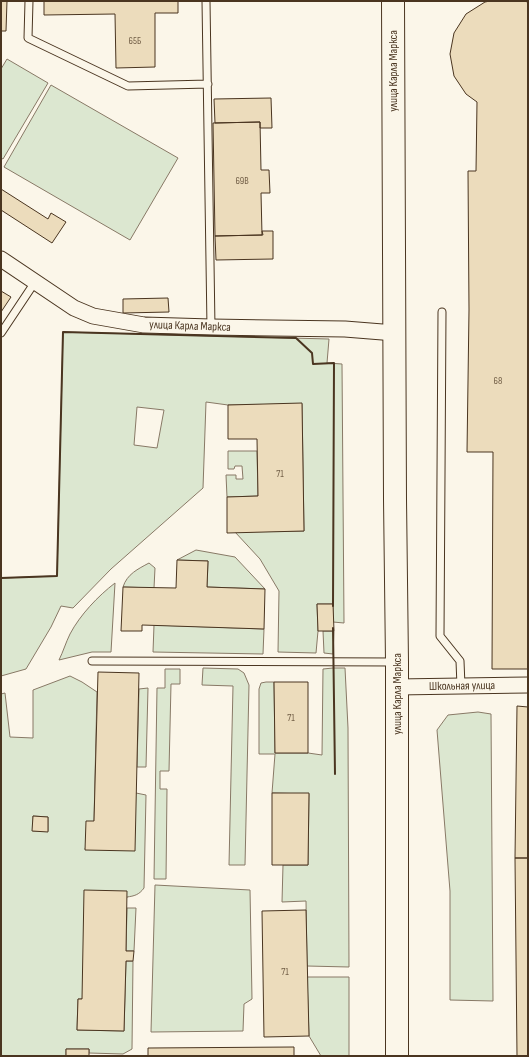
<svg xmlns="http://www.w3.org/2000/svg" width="529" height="1057" font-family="'Sofia Sans Condensed',sans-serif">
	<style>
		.green { fill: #dce7d0; stroke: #887966; fill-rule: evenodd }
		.building { fill: #ecdcbc; stroke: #4a3520 }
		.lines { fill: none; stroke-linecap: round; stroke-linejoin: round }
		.service-casing { stroke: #4a3520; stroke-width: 9 }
		.minor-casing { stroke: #4a3520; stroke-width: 17 }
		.primary-casing { stroke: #4a3520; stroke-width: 24 }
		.service { stroke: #fbf6e9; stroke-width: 7 }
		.minor { stroke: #fbf6e9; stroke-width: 15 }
		.primary { stroke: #fbf6e9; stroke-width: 22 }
		.wall { stroke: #4a3520; stroke-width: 2 }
		.labels { text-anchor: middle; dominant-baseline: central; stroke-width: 3; stroke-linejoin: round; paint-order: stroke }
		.number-label { font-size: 10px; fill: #725f47 }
		.street-label { font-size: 12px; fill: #4a3520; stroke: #fbf6e9 }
	</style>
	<rect width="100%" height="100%" fill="#fbf6e9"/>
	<path class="green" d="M7 59 48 83 3 159 1 158V69Z
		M51 85 178 158 130 240 4 167Z
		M63 332 329 339 327 363 342 364 344 623 333 622V604H317L318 631 316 653 278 652 279 591 260 559 235 532 304 531 302 404 228 405 206 402 203 488 111 569 73 608 61 606 51 627 26 669 1 676V578L57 576ZM137 407 164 410 157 448 134 445Z
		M228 451H257L258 496 227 497 226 475H236V479H243L242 466H235L234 469H228Z
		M196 550 235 557 265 589 207 587 208 561 177 560Z
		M149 563 155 568 154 588 123 587C127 574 138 569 149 563Z
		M115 583 111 652H92L59 660C63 652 66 642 70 634 80 615 98 596 115 583Z
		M154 625 264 629 263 654 153 652Z
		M323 631H334L333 654 324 653Z
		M203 668 238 669 244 673 249 685 245 865H229L233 686 202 685Z
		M333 668H345L348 728 349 967 307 966 306 901 282 902 283 865H308L309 794 272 793 275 754H259V689L261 683 266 682H274L275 753H308L322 755 323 669Z
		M165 669H180V684H171L169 771H160V789H167L166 879H154L157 688H165Z
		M70 676 82 682 97 692 94 821 85 849 136 793 146 795 144 888C139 895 134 896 127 897L82 999H78L77 1030 124 1031 126 961H133L132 1049 123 1054 89 1053V1049H66V1056H1V694L5 693 10 737 33 738V690ZM33 816 48 817V831H33Z
		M148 688 146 767H137L139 689Z
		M478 712 491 714 493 1001 450 1000V891L437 730 448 715Z
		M155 885 250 890 252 999 244 1004 243 1031 151 1032Z
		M127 908H136L134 951H126Z
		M307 977H349V1056H321L309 1036Z"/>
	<path class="building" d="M1 1H7L6 31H1Z
		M44 1H178V13H155V67L116 68 115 14 44 15Z
		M490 1H523L528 2V669H492L493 452H467L469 310 468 171H476L477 102 466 94 454 76 450 54 454 33 466 14 485 2Z
		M271 98 272 128H260V122L215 123 214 99Z
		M260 122 261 170H269L270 193H261L262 235 215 236 213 123Z
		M1 189 48 219 51 213 66 222 52 243 1 210Z
		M262 231H273V259L216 260 215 236 263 235Z
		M1 291 11 297 1 312Z
		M168 298 169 312 123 313V299Z
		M302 403 304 531 227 533V497L258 496 257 439H228V405Z
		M177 560 208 561 207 587 265 589 264 629 142 625V631H121L123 587 176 588Z
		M317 604H333L334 631H318Z
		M98 672 139 673 135 851 85 850 86 821H94Z
		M274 682H308V753H275Z
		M517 706 528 707V858H515Z
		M272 793H309L308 865H272Z
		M33 816 48 817V832L32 831Z
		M515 858H528V1056H517Z
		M84 890 127 891 126 951H134L133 961H126L124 1031 77 1030 78 999H82Z
		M306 910 309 1036 264 1037 262 911Z
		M294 1047V1056H148V1048Z
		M66 1049H89V1056H66Z"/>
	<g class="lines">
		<g class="service-casing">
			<path id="service" d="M29 1 28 38 128 86 208 84
				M206 1 211 327
				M442 312 440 636 460 661 461 686
				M1 333 35 282
				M92 661 395 662"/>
		</g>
		<g class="minor-casing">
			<path id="minor" d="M1 259 74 308 93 316 144 325 211 327 345 329 395 333
				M397 687 528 685"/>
		</g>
		<g class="primary-casing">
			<path id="primary" d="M393 1 395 499 397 662V1056"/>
		</g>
		<use href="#service" class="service"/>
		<use href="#minor" class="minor"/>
		<use href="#primary" class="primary"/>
		<path class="wall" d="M1 578 57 576 63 332 296 338 312 353 313 364 334 363 333 606
			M333 628 335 774"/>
	</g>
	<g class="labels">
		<g class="number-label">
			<text x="135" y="41">65Б</text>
			<text x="242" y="181">69В</text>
			<text x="498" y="381">68</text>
			<text x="280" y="474">71</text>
			<text x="291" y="718">71</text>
			<text x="285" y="972">71</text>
		</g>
		<g class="street-label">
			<text transform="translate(393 71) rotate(-90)">улица Карла Маркса</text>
			<text transform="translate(190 326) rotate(2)">улица Карла Маркса</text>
			<text transform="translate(462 686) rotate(-1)">Школьная улица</text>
			<text transform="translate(397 694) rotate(-90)">улица Карла Маркса</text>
		</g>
	</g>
	<rect width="529" height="1057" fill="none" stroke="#4a3520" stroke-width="4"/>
</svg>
